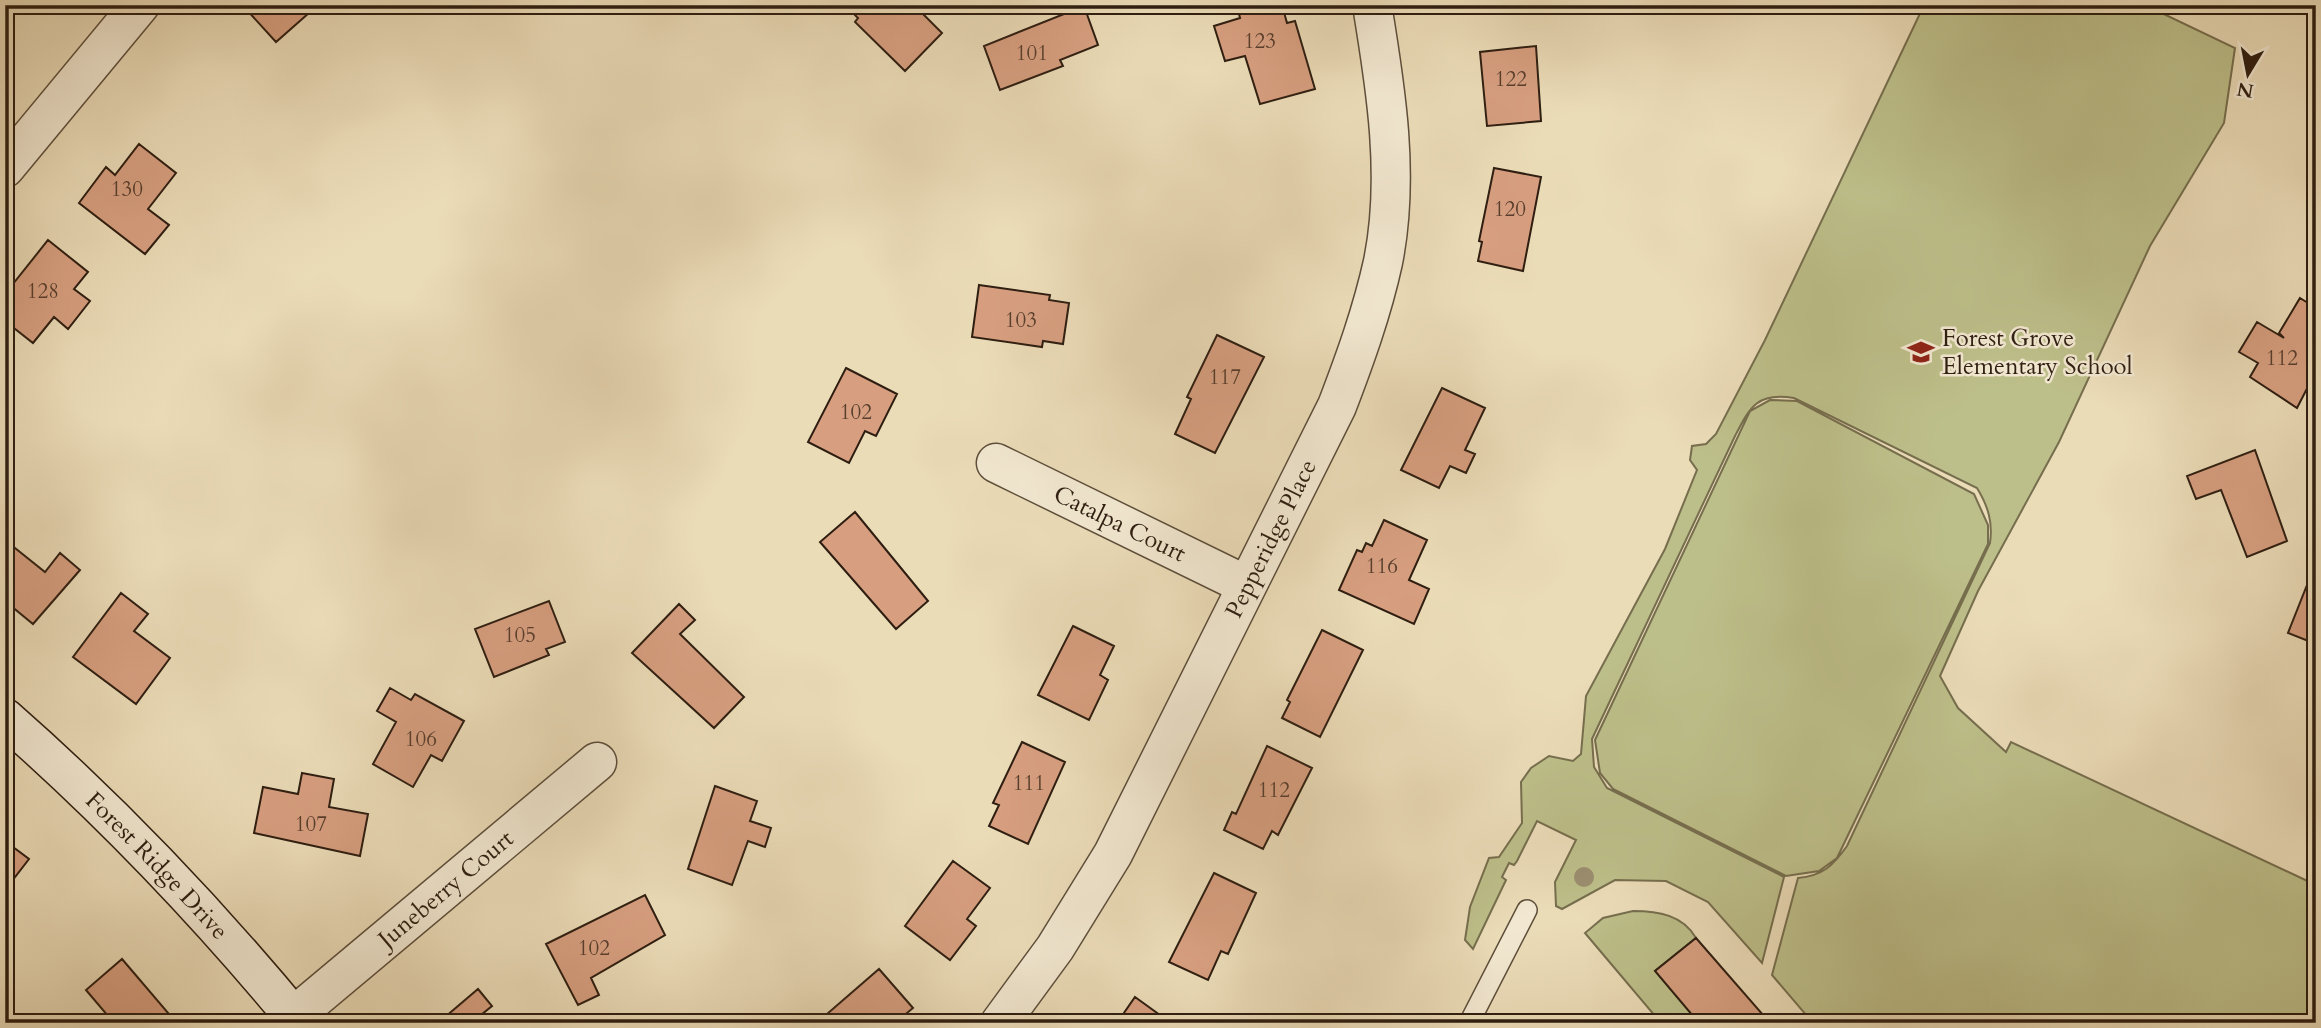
<svg xmlns="http://www.w3.org/2000/svg" width="2321" height="1028" font-family="Cardo,serif">
	<style>
		.green { fill: #bdbf8a; stroke: #766e4e; stroke-width: 2 }
		.building { fill: #d79f80; stroke: #2e1e11; stroke-width: 2 }
		.lines { fill: none; stroke-linecap: round; stroke-linejoin: round }
		.lane-casing { stroke: #5d4e3b; stroke-width: 22 }
		.street-casing { stroke: #5d4e3b; stroke-width: 41 }
		.secondary-casing { stroke: #2e1e11; stroke-width: 41 }
		.lane { stroke: #f2e8d1; stroke-width: 19 }
		.street { stroke: #f2e8d1; stroke-width: 38 }
		.secondary { stroke: #f2e8d1; stroke-width: 38 }
		.tree { fill: #9b8e70 }
		.labels { text-anchor: middle; dominant-baseline: central; stroke-width: 5; stroke-linejoin: round; paint-order: stroke }
		.number-label { font-size: 21px; fill: #583e2d }
		.poi-label { font-size: 24px; fill: #2e1e11; stroke: #f2e8d1; text-anchor: start }
		.street-label { font-size: 24px; fill: #2e1e11; stroke: #f2e8d1 }
	</style>
	<rect width="100%" height="100%" fill="#ebdcb8"/>
	<filter id="stains"><feTurbulence type="fractalNoise" baseFrequency=".00286" numOctaves="4"/><feColorMatrix values="0 0 0 0 .2 0 0 0 0 .09 0 0 0 0 .02 0 0 0 .5 -.17"/></filter>
	<radialGradient id="worn" r=".72"><stop offset=".6" stop-color="#630" stop-opacity="0"/><stop offset="1" stop-color="#630" stop-opacity=".3"/></radialGradient>
	<path class="green" d="M1924 5H2145L2235 48 2224 123 2150 246 2059 442 1978 591 1940 676 1958 708 2006 752 2011 742 2316 885V1023H1813L1772 975 1798 878C1822 876 1833 866 1847 846L1990 543C1993 522 1988 506 1977 488L1794 398C1757 392 1750 407 1735 436L1592 739 1594 767 1607 788 1784 877 1762 963 1708 902 1666 881 1615 880 1562 909 1556 906 1555 882 1576 840 1537 821 1517 861 1514 865 1509 863 1502 877 1506 880 1473 949 1465 940 1470 907 1489 858 1499 857 1522 823 1521 782 1531 768 1549 756 1573 761 1581 754 1586 696 1665 549 1697 470 1690 460 1692 446 1706 444 1716 434 1765 340Z
		M1770 400 1797 401 1974 494 1988 525V544L1837 858 1819 871 1786 876 1613 789 1600 773 1595 740 1750 411Z
		M1633 911C1658 911 1683 915 1696 938L1655 971 1699 1023H1677L1671 1015 1661 1023 1585 933 1603 918Z"/>
	<path class="building" d="M248 5H318L276 42 245 8Z
		M845 5H914L942 33 905 71 855 22 858 18Z
		M1237 5H1282L1287 23 1295 21 1315 89 1260 104 1245 56 1225 61 1214 26 1240 18Z
		M1084 6 1098 45 1060 60 1063 66 1000 90 984 46Z
		M1536 46 1541 121 1487 126 1480 52Z
		M139 144 176 173 148 209 169 225 145 254 79 203 106 167 115 175Z
		M1494 168 1541 177 1523 271 1478 261 1482 242 1479 241Z
		M48 240 88 272 74 289 90 301 68 329 54 317 33 343 5 321V307L10 302 5 294Z
		M979 285 1050 295 1049 300 1069 303 1063 344 1043 341 1042 347 972 337Z
		M2300 298 2316 308V371L2297 408 2250 377 2258 363 2239 352 2257 322 2284 338 2279 333Z
		M1217 335 1264 357 1215 453 1175 434 1191 399 1187 397Z
		M846 368 897 394 876 436 865 431 849 463 808 442Z
		M1442 388 1485 408 1465 450 1475 454 1466 473 1450 466 1439 488 1401 470Z
		M2255 450 2287 541 2247 557 2221 490 2196 499 2187 476Z
		M855 512 928 601 896 629 820 542Z
		M1384 520 1427 540 1409 580 1429 589 1414 624 1339 590 1357 550 1362 552 1366 543 1372 546Z
		M5 540 45 572 60 553 80 570 33 624 5 601Z
		M2307 585 2316 589V644L2288 633Z
		M121 593 148 614 134 631 170 658 136 704 73 657Z
		M549 601 565 642 546 649 549 655 494 677 475 629Z
		M679 604 695 620 680 634 744 697 714 728 632 653Z
		M1073 626 1114 646 1100 675 1108 680 1089 720 1038 695Z
		M1322 630 1363 650 1320 737 1282 718 1290 702 1287 700Z
		M390 688 411 700 415 694 464 721 442 761 431 755 413 787 373 764 396 722 377 711Z
		M1022 742 1065 762 1028 844 989 826 999 805 993 803Z
		M1267 746 1312 768 1278 835 1272 831 1263 849 1224 830 1232 812 1236 814Z
		M302 773 334 779 329 807 368 814 360 856 254 833 263 787 298 794Z
		M715 786 757 801 750 821 771 828 765 847 748 841 732 885 688 869Z
		M5 841 29 859 5 890Z
		M953 861 990 888 967 919 976 926 950 960 905 926Z
		M1214 873 1256 893 1228 954 1221 951 1208 980 1169 962Z
		M645 895 665 935 591 978 599 995 578 1005 546 944Z
		M1696 938 1770 1023H1699L1655 971Z
		M122 959 169 1014 165 1017 170 1023H114L86 990Z
		M879 969 913 1008 895 1023H824L830 1017 827 1014Z
		M478 989 492 1006 476 1019 479 1023H438Z
		M1135 997 1171 1023H1117Z"/>
	<g class="lines">
		<g class="lane-casing">
			<path id="lane" d="M1469 1023 1527 910"/>
		</g>
		<g class="street-casing">
			<g id="street">
				<path d="M5 168 140 5"/>
				<path id="s1" d="M996 463 1246 585"/>
				<path id="s2" d="M294 1016 597 762"/>
				<path id="s3" d="M1000 1023 1055 948 1113 854 1337 406C1355 359 1372 312 1383 262 1400 178 1386 89 1372 5"/>
			</g>
		</g>
		<g class="secondary-casing">
			<g id="secondary">
				<path id="s4" d="M5 718C111 811 209 914 299 1023"/>
			</g>
		</g>
		<use href="#lane" class="lane"/>
		<use href="#street" class="street"/>
		<use href="#secondary" class="secondary"/>
	</g>
	<circle class="tree" cx="1584" cy="877" r="10"/>
	<defs>
		<g id="school-bare" transform="scale(2.1)"><path d="M0-5L7-2L0 1L-7-2ZM-4 1L0 2.5L4 1V4Q0 6-4 4Z" fill="#8f2418" stroke="#f2e8d1" stroke-width="2.5" paint-order="stroke"/></g>
	</defs>
	<g fill-rule="evenodd">
		<use href="#school-bare" x="1921" y="352"/>
	</g>
	<g class="labels">
		<g class="number-label">
			<text x="1260" y="41">123</text>
			<text x="1032" y="53">101</text>
			<text x="1511" y="79">122</text>
			<text x="127" y="189">130</text>
			<text x="1510" y="209">120</text>
			<text x="43" y="291">128</text>
			<text x="1021" y="320">103</text>
			<text x="2282" y="358">112</text>
			<text x="1225" y="377">117</text>
			<text x="856" y="412">102</text>
			<text x="1382" y="566">116</text>
			<text x="520" y="635">105</text>
			<text x="421" y="739">106</text>
			<text x="1029" y="783">111</text>
			<text x="1274" y="790">112</text>
			<text x="311" y="824">107</text>
			<text x="594" y="948">102</text>
		</g>
		<g class="poi-label">
			<text x="1942" y="338">Forest Grove<tspan x="1942" dy="28">Elementary School</tspan></text>
		</g>
		<g class="street-label">
			<text stroke="none"><textPath href="#s1" startOffset="138">Catalpa Court</textPath></text>
			<text stroke="none"><textPath href="#s3" startOffset="556">Pepperidge Place</textPath></text>
			<text stroke="none"><textPath href="#s4" startOffset="212">Forest Ridge Drive</textPath></text>
			<text stroke="none"><textPath href="#s2" startOffset="198">Juneberry Court</textPath></text>
		</g>
	</g>
	<rect width="2321" height="1028" fill="none" stroke="#ebdcb8" stroke-width="28"/>
	<rect x="7" y="7" width="2307" height="1014" fill="none" stroke="#2e1e11" stroke-width="3.5"/>
	<rect x="14" y="14" width="2293" height="1000" fill="none" stroke="#2e1e11" stroke-width="2"/>
	<g transform="translate(2248 74) rotate(190)" stroke="#f2e8d1" stroke-width="5" paint-order="stroke">
	<path d="M0-5L12 26L0 18L-12 26Z" fill="#2e1e11"/>
	<text y="-10" font-size="19" font-weight="bold" text-anchor="middle" fill="#2e1e11">N</text>
	</g>
	<rect width="100%" height="100%" filter="url(#stains)"/>
	<rect width="100%" height="100%" fill="url(#worn)"/>
</svg>
